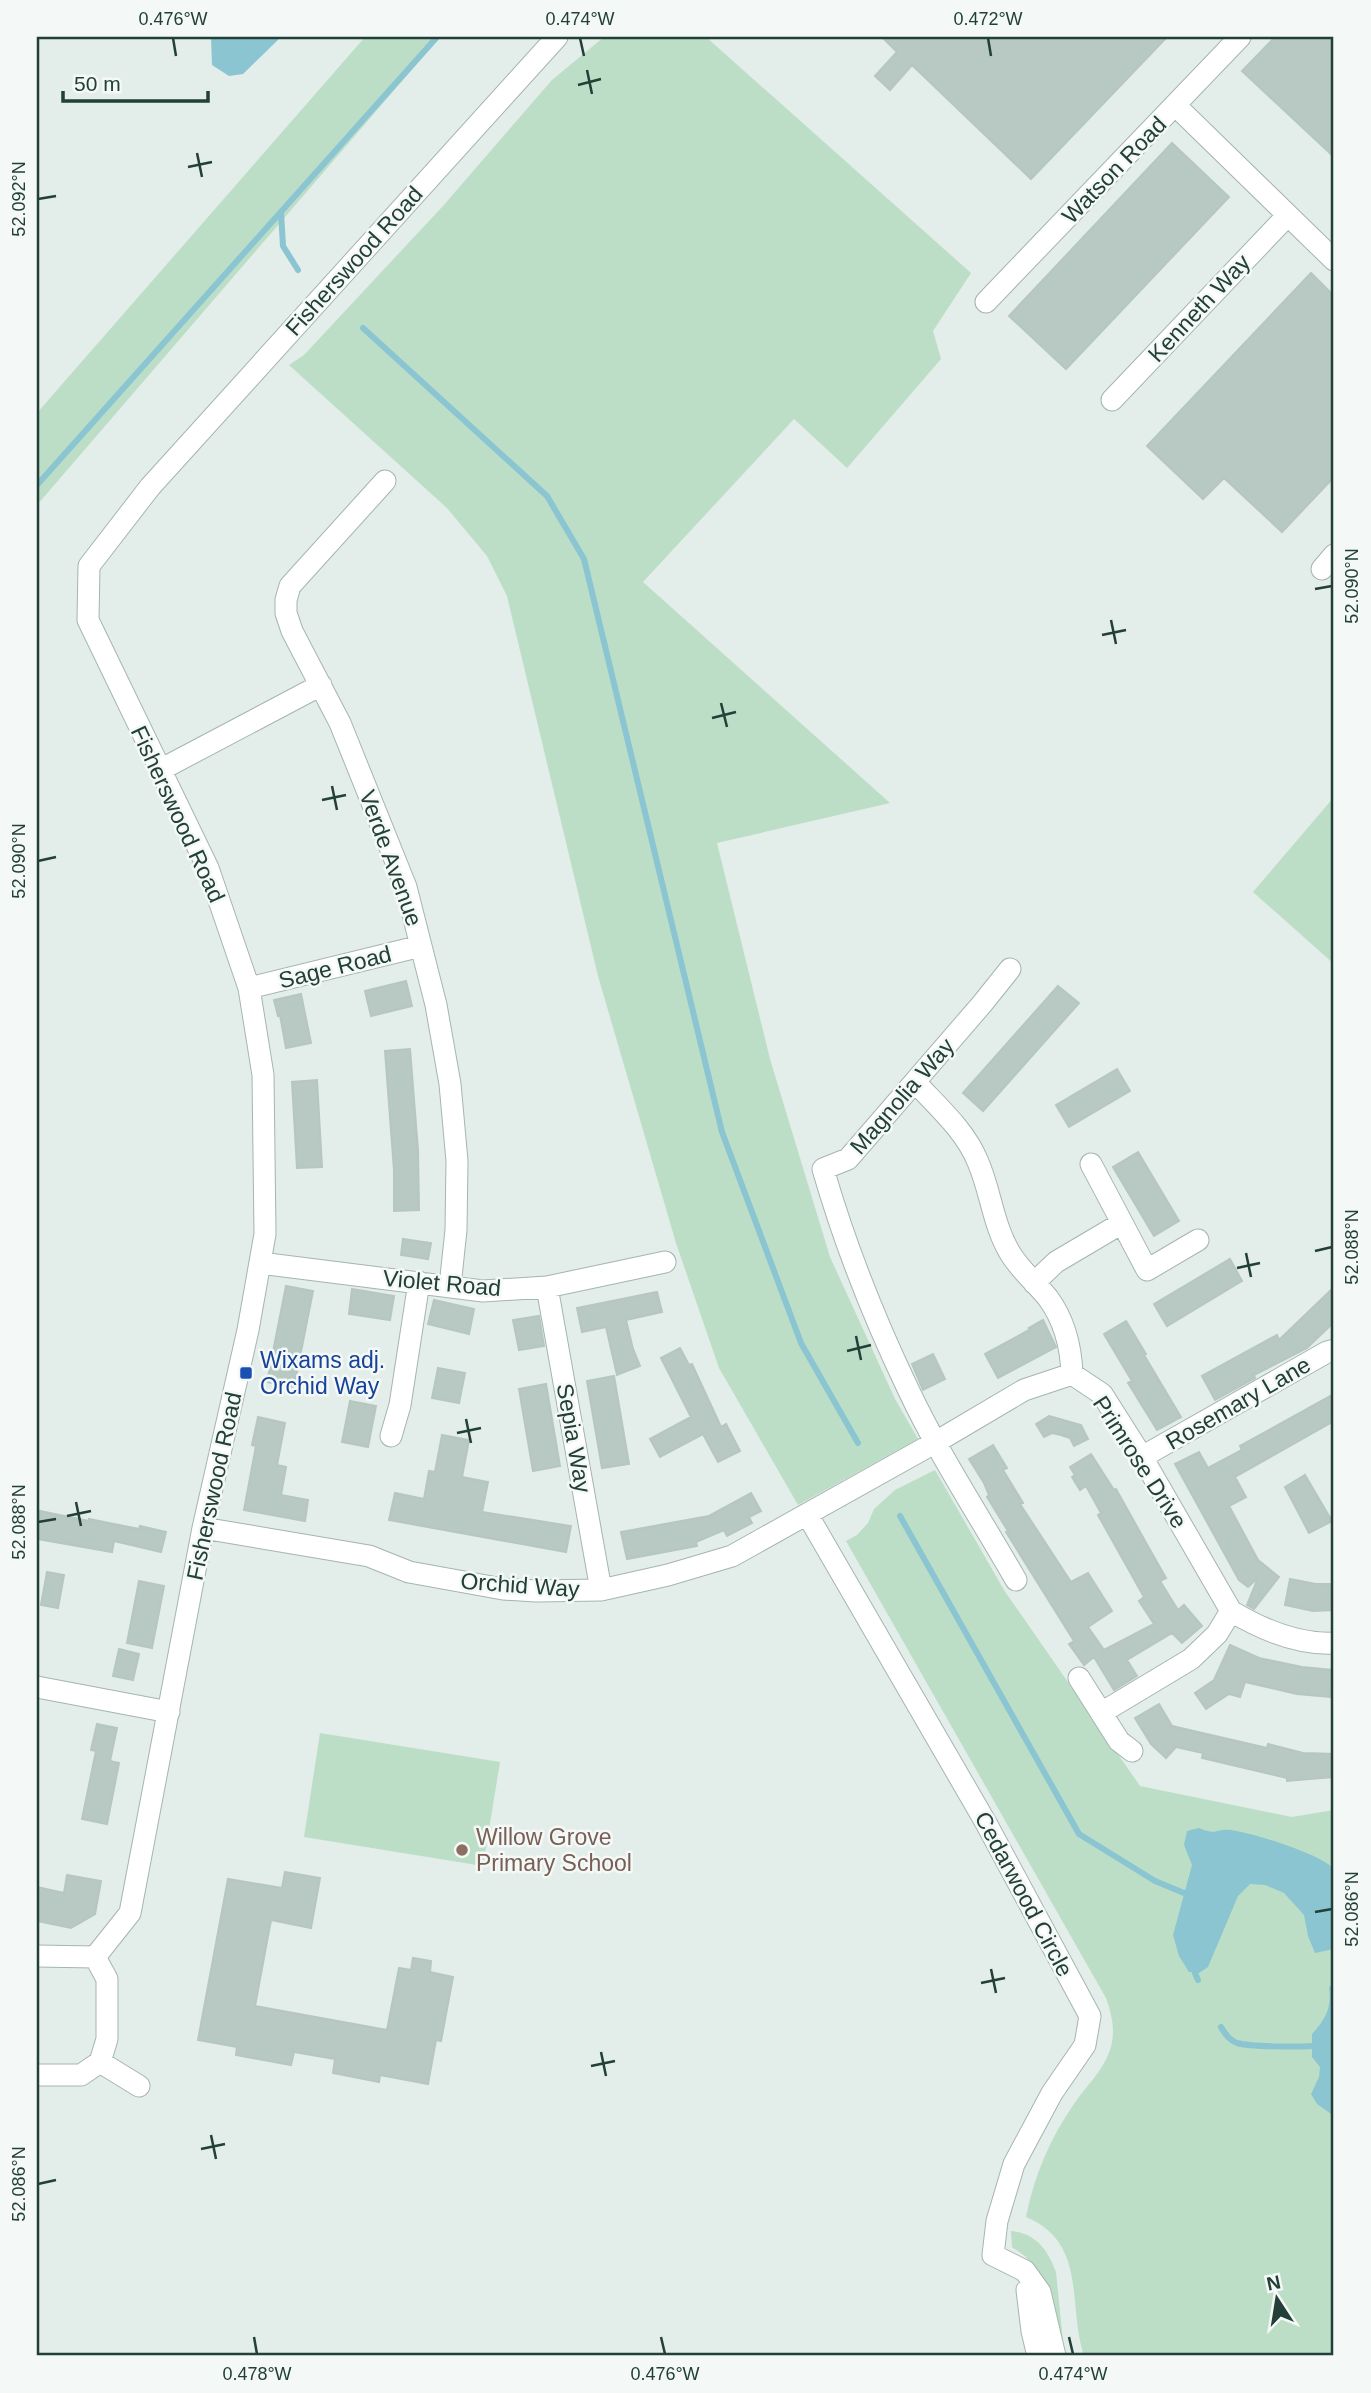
<svg xmlns="http://www.w3.org/2000/svg" width="1371" height="2393" font-family="Helvetica,sans-serif">
	<style>
		.green { fill: #bcdec6 }
		.water { fill: #8bc5d2 }
		.lines { fill: none; stroke-linecap: round; stroke-linejoin: round }
		.stream { stroke: #8bc5d2; stroke-width: 6 }
		.building { fill: #b8c8c2; stroke: #b5c7c0; stroke-width: 2 }
		.minor-casing { stroke: #a5b5b0; stroke-width: 23 }
		.minor { stroke: #fff; stroke-width: 21 }
		.ticks { fill: none; stroke: #223f38; stroke-width: 2.5 }
		.transit-dot { fill: #1a4fb4; stroke: #f4f9f7; stroke-width: 2.5 }
		.education-dot { fill: #8d6e63; stroke: #f4f9f7; stroke-width: 2.5 }
		.labels { text-anchor: middle; dominant-baseline: central; stroke-width: 5; stroke-linejoin: round; paint-order: stroke }
		.street-label { font-size: 23px; fill: #223f38; stroke: #f4f9f7 }
		.transit-label { font-size: 23px; fill: #164399; stroke: #f4f9f7; text-anchor: start }
		.education-label { font-size: 23px; fill: #785e54; stroke: #f4f9f7; text-anchor: start }
		.neatline { fill: none; stroke: #223f38; stroke-width: 2.5 }
		.ticks-label { font-size: 18px; text-anchor: middle; fill: #223f38 }
	</style>
	<rect width="100%" height="100%" fill="#e3ede9"/>
	<path class="green" d="M365 37H440L37 505V413Z
		M604 37H706L971 273 933 331 941 359 847 468 794 419 643 582 890 803 717 843 770 1059 830 1257 895 1399 918 1439 798 1505 719 1368 676 1243 598 976 507 596 487 556 447 508 289 365 304 355 443 206 552 80Z
		M1334 797V964L1253 892Z
		M935 1470 1004 1590 1140 1786 1292 1817 1334 1810V2356H1084C1067 2304 1088 2243 1026 2217 1034 2176 1050 2138 1074 2104 1086 2086 1103 2071 1110 2050 1116 2032 1112 2015 1106 1998L846 1541 857 1535 868 1523 874 1509 895 1490Z
		M320 1733 500 1762 483 1866 304 1837Z
		M1011 2231C1036 2233 1048 2250 1056 2272L1063 2342 1057 2343 1035 2268 1025 2256 1012 2247Z"/>
	<path class="water" d="M211 37H281L243 74 229 76 212 65Z
		M1199 1828C1217 1836 1216 1828 1231 1830 1253 1833 1321 1854 1334 1869V1949L1315 1953 1308 1936 1304 1915 1284 1893 1265 1885 1250 1884 1238 1896 1208 1967 1199 1973 1189 1972 1179 1956 1173 1935 1192 1865 1184 1845 1187 1831Z
		M1334 1984V2116L1317 2104 1311 2094 1319 2077 1320 2067 1312 2057V2034C1326 2019 1332 2007 1329 1987Z"/>
	<g class="lines">
		<path class="stream" d="M281 213 283 246 298 270
			M363 328 547 496 584 559 722 1132 801 1343 858 1443
			M37 485 437 37
			M900 1516 1079 1834 1155 1881 1184 1893
			M1195 1973 1198 1980
			M1221 2027C1225 2034 1229 2040 1237 2043 1251 2047 1296 2047 1312 2046"/>
	</g>
	<path class="building" d="M882 37H1167L1031 179 912 65 890 90 875 76 897 52Z
		M1275 37H1334V157L1242 71Z
		M1172 143 1229 197 1066 369 1009 316Z
		M1311 273 1334 296V477L1282 532 1224 478 1203 499 1147 446Z
		M406 981 412 1006 371 1016 365 991Z
		M1058 986 1079 1003 983 1111 963 1093Z
		M301 994 311 1043 286 1048 280 1015 278 1016 274 1000Z
		M410 1049 418 1150 419 1210 394 1211V1170L385 1051Z
		M1117 1069 1130 1091 1069 1127 1056 1105Z
		M317 1080 322 1167 297 1168 292 1082Z
		M1138 1152 1179 1221 1154 1236 1113 1167Z
		M403 1239 431 1243 428 1259 401 1255Z
		M1230 1259 1242 1281 1167 1326 1154 1304Z
		M286 1286 313 1291 294 1387 267 1382Z
		M1334 1287V1322L1307 1348 1254 1375 1255 1378 1215 1400 1202 1376 1277 1335 1279 1340Z
		M352 1289 394 1296 390 1320 349 1314Z
		M657 1292 662 1312 626 1320 633 1349 640 1366 617 1375 606 1327 582 1332 577 1308Z
		M434 1300 474 1309 469 1334 428 1324Z
		M539 1316 544 1346 519 1350 513 1320Z
		M1043 1320 1056 1347 998 1378 985 1354 1031 1329 1029 1328Z
		M1126 1321 1146 1354 1144 1355 1181 1417 1157 1430 1128 1383 1132 1381 1104 1334Z
		M680 1348 689 1365 692 1364 721 1427 726 1424 740 1451 718 1462 703 1434 660 1457 650 1439 691 1417 661 1358Z
		M933 1354 945 1379 923 1390 912 1364Z
		M438 1368 465 1373 459 1403 432 1398Z
		M614 1376 629 1464 602 1468 587 1381Z
		M546 1384 560 1466 533 1471 519 1389Z
		M1334 1394V1421L1235 1477 1246 1497 1229 1506 1258 1560 1279 1577 1254 1609 1247 1605 1258 1578 1248 1587 1239 1580 1175 1464 1199 1452 1208 1468 1242 1450 1240 1446Z
		M350 1401 376 1406 368 1447 342 1442Z
		M1049 1416 1081 1425 1088 1439 1074 1446 1070 1438 1061 1435 1052 1433 1044 1437 1036 1424Z
		M258 1417 285 1423 277 1465 286 1467 281 1495 308 1500 305 1521 244 1510 256 1446 252 1445Z
		M442 1435 469 1440 462 1477 488 1482 482 1512 571 1526 566 1552 389 1520 395 1493 424 1499 429 1471 435 1472Z
		M993 1445 1007 1468 1003 1470 1023 1503 1020 1504 1071 1582 1088 1573 1112 1611 1088 1627 1104 1650 1154 1624 1139 1601 1144 1597 1098 1515 1101 1513 1086 1486 1080 1490 1072 1477 1075 1475 1070 1467 1091 1454 1114 1490 1116 1489 1145 1541 1166 1578 1160 1581 1178 1610 1184 1605 1202 1626 1182 1643 1172 1633 1127 1660 1137 1676 1114 1690 1094 1657 1084 1665 1069 1644 1074 1641 1006 1532 1008 1531 987 1497 989 1495 984 1483 969 1459Z
		M1305 1475 1332 1521 1309 1533 1285 1487Z
		M751 1493 761 1511 749 1517 752 1523 727 1536 724 1530 696 1542 697 1546 627 1559 621 1532 709 1516Z
		M40 1511 89 1521V1519L139 1529 140 1526 166 1532 161 1552 114 1541 112 1552 37 1539Z
		M47 1572 64 1575 58 1608 41 1605Z
		M1290 1579 1316 1584H1334V1610L1313 1611 1285 1605Z
		M139 1581 164 1586 152 1648 127 1643Z
		M1230 1645 1259 1658 1302 1667 1332 1670 1330 1697 1297 1694 1245 1682 1240 1697 1229 1694 1206 1709 1195 1693 1214 1680Z
		M119 1649 139 1654 133 1680 113 1676Z
		M1159 1704 1172 1726 1267 1748 1268 1744 1303 1753 1334 1754V1777L1287 1781V1778L1202 1758 1203 1753 1176 1747 1166 1758 1151 1744 1135 1718Z
		M97 1724 117 1728 110 1761 119 1763 107 1824 82 1819 96 1751 91 1750Z
		M285 1872 320 1878 311 1928 271 1920 255 2006 387 2030 399 1968 411 1970 413 1958 431 1961 430 1972 453 1977 441 2041 436 2040 428 2084 380 2075 379 2082 333 2073 335 2059 294 2052 291 2065 236 2055 237 2047 198 2040 228 1879 282 1888Z
		M67 1875 101 1881 95 1914 71 1928 37 1921V1887L64 1893Z"/>
	<g class="lines">
		<g class="minor-casing">
			<path id="minor" d="M1176 106 1334 260
				M986 302 1240 37
				M1112 400 1287 216
				M385 481 290 586 286 600V613L292 631 340 723 406 887 436 1005 450 1084 457 1161 456 1230 450 1286
				M1322 569 1334 555
				M160 770 321 685
				M1010 969 982 1004 848 1159 823 1169C845 1245 874 1318 908 1389 939 1455 980 1517 1016 1580
				M249 988 421 946
				M915 1082C938 1107 965 1130 978 1162 991 1192 993 1225 1010 1253 1020 1270 1036 1283 1048 1298 1065 1321 1071 1346 1072 1374L1102 1394 1142 1457 1231 1611C1261 1629 1297 1645 1334 1643
				M1091 1164 1147 1270 1198 1240
				M260 1263 483 1291 547 1287 665 1262
				M1034 1283 1056 1262 1122 1223
				M547 1287 601 1590
				M391 1436 400 1405 419 1282
				M1142 1457 1327 1352 1334 1350
				M807 1514 986 1823 1090 2016 1085 2045 1052 2093 1014 2164 997 2221 993 2255 1025 2271 1040 2292 1055 2356
				M203 1528 369 1556 409 1572 503 1589 536 1591 601 1590 668 1575 732 1556 936 1442 1024 1390 1072 1374
				M1079 1678 1119 1741 1132 1751
				M37 1687 169 1712
				M1101 1713 1191 1659 1217 1634 1231 1611
				M37 1956 95 1957 107 1979V2039L100 2062 81 2075H37
				M95 1957 130 1913 203 1528 248 1330 265 1234 263 1075 249 988 208 868 88 620 89 566 150 487 557 37
				M100 2062 139 2086
				M1027 2290 1032 2331 1038 2356"/>
		</g>
		<use href="#minor" class="minor"/>
	</g>
	<path class="ticks" d="M173 38 176 56M580 38 584 56M988 38 991 56M587 70 592 94M578 85 601 79M197 153 202 177M188 167 212 162M38 199 56 196M1315 589 1332 586M1111 620 1116 644M1102 635 1126 630M721 703 727 727M712 718 736 712M332 786 337 810M322 800 346 795M38 861 56 857M1315 1251 1332 1247M1246 1253 1251 1277M1237 1268 1260 1263M856 1336 861 1360M847 1351 871 1345M466 1419 471 1443M457 1433 481 1428M76 1502 81 1526M67 1516 91 1511M38 1522 56 1519M1315 1912 1332 1909M991 1969 996 1993M981 1983 1005 1978M601 2052 606 2076M591 2066 615 2061M211 2135 216 2159M201 2149 225 2144M38 2184 56 2180M254 2337 257 2354M661 2337 665 2354M1069 2337 1073 2354"/>
	<rect class="transit-dot" x="239" y="1366" width="14" height="14" rx="3.5"/>
	<circle class="education-dot" cx="462" cy="1850" r="7"/>
	<g class="labels">
		<g class="street-label">
			<text transform="translate(1114 170) rotate(-46)">Watson Road</text>
			<text transform="translate(354 261) rotate(-48)">Fisherswood Road</text>
			<text transform="translate(1199 308) rotate(-47)">Kenneth Way</text>
			<text transform="translate(178 814) rotate(65)">Fisherswood Road</text>
			<text transform="translate(391 858) rotate(70)">Verde Avenue</text>
			<text transform="translate(335 967) rotate(-14)">Sage Road</text>
			<text transform="translate(902 1096) rotate(-49)">Magnolia Way</text>
			<text transform="translate(442 1283) rotate(5)">Violet Road</text>
			<text transform="translate(1238 1403) rotate(-30)">Rosemary Lane</text>
			<text transform="translate(574 1438) rotate(80)">Sepia Way</text>
			<text transform="translate(1140 1462) rotate(57)">Primrose Drive</text>
			<text transform="translate(214 1486) rotate(-78)">Fisherswood Road</text>
			<text transform="translate(520 1585) rotate(4)">Orchid Way</text>
			<text transform="translate(1024 1894) rotate(62)">Cedarwood Circle</text>
		</g>
		<g class="transit-label">
			<text x="260" y="1360">Wixams adj.<tspan x="260" dy="26">Orchid Way</tspan></text>
		</g>
		<g class="education-label">
			<text x="476" y="1837">Willow Grove<tspan x="476" dy="26">Primary School</tspan></text>
		</g>
	</g>
	<rect width="1371" height="2393" fill="none" stroke="#f4f9f7" stroke-width="77"/>
	<g transform="translate(1277 2299) rotate(348)" stroke="#f4f9f7" stroke-width="5" paint-order="stroke">
	<path d="M0-5L12 26L0 18L-12 26Z" fill="#223f38"/>
	<text y="-10" font-size="19" font-weight="bold" text-anchor="middle" fill="#223f38">N</text>
	</g>
	<path d="M63 91v10h145v-10" fill="none" stroke="#223f38" stroke-width="3.5"/>
	<text x="74" y="91" font-size="21" fill="#223f38" stroke="#f4f9f7" stroke-width="5" paint-order="stroke">50 m</text>
	<rect x="38" y="38" width="1294" height="2316" class="neatline"/>
	<g class="ticks-label">
		<text x="173" y="25">0.476°W</text>
		<text x="580" y="25">0.474°W</text>
		<text x="988" y="25">0.472°W</text>
		<text transform="translate(19 199) rotate(-90)" y="6">52.092°N</text>
		<text transform="translate(1352 586) rotate(-90)" y="6">52.090°N</text>
		<text transform="translate(19 861) rotate(-90)" y="6">52.090°N</text>
		<text transform="translate(1352 1247) rotate(-90)" y="6">52.088°N</text>
		<text transform="translate(19 1522) rotate(-90)" y="6">52.088°N</text>
		<text transform="translate(1352 1909) rotate(-90)" y="6">52.086°N</text>
		<text transform="translate(19 2184) rotate(-90)" y="6">52.086°N</text>
		<text x="257" y="2380">0.478°W</text>
		<text x="665" y="2380">0.476°W</text>
		<text x="1073" y="2380">0.474°W</text>
	</g>
</svg>
